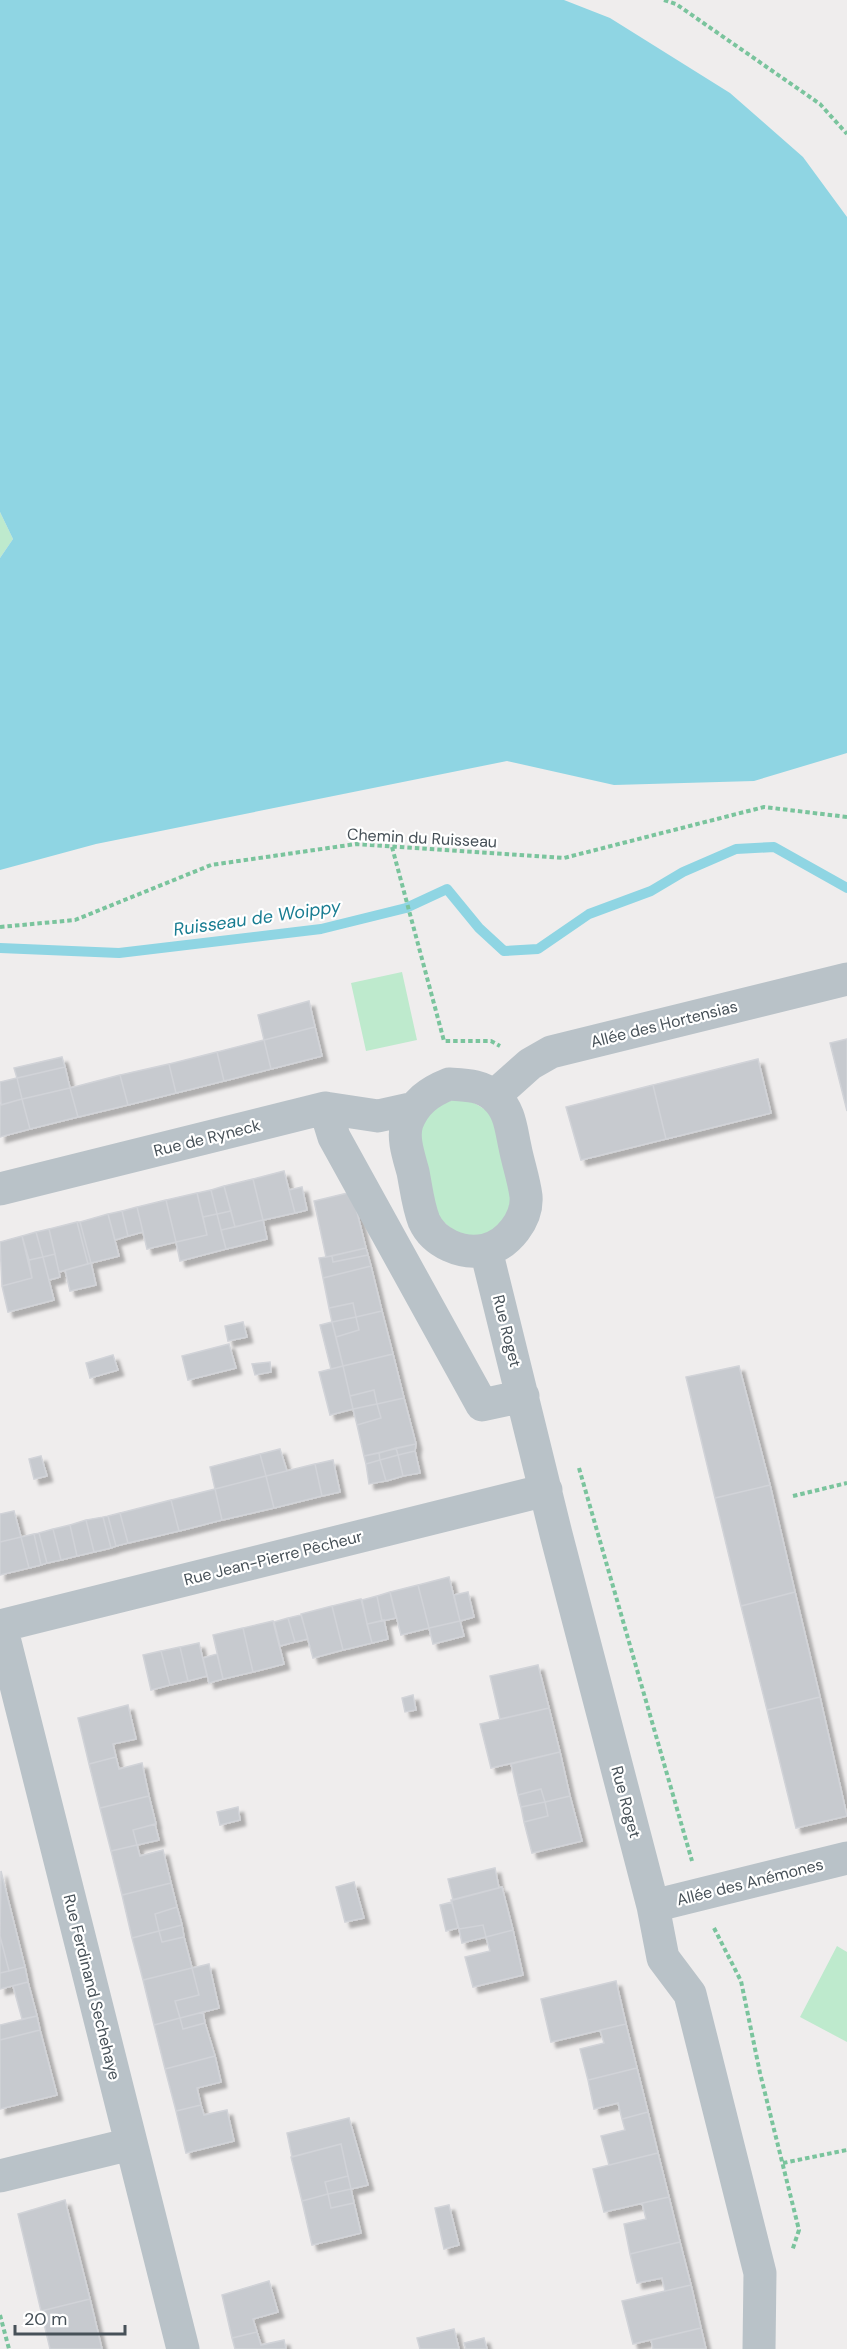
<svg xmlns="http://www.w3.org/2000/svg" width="847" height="2349" font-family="'DM Sans',sans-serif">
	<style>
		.green { fill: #beeacd }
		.water { fill: #8fd5e3 }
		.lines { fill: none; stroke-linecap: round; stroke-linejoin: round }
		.stream { stroke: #8fd5e3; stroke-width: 10 }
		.building { fill: #c7cacf; stroke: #d1d3d8; stroke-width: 1.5; filter: url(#shadow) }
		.path { stroke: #7ac49d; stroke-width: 4; stroke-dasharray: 4.5 3; stroke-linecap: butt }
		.minor { stroke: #b9c2c8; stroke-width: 33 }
		.labels { text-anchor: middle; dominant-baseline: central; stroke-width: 4.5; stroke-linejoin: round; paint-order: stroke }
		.street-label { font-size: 16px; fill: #475158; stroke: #fff }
		.water-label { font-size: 18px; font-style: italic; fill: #197d92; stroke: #fff }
	</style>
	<defs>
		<filter id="shadow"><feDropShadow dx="5.5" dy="5.5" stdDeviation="1.5" flood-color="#0004"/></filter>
	</defs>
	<rect width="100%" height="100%" fill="#efeded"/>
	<path class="green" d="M0 512 13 539 0 558Z
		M402 972 417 1040 366 1051 351 983Z
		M462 1096 493 1114 514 1199 499 1231 463 1239 437 1216 418 1138 426 1111Z
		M837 1946 847 1952V2042L800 2017Z"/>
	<path class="water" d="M0 0H564L610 18 730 93 803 157 847 217V753L754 781 614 785 507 761 96 844 0 870V558L13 539 0 512Z"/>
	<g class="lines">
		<path class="stream" d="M0 948 119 953 321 929 406 908 447 889 479 928 504 951 538 949 589 914 651 891 683 872 736 849 774 847 847 888"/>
	</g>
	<path class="building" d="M309 1001 315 1027 264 1040 258 1015Z
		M315 1027 322 1056 271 1069 264 1040Z
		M847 1039V1111L830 1043Z
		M264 1040 271 1069 224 1081 217 1052Z
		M217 1052 224 1081 176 1093 169 1064Z
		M62 1057 65 1067 17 1078 14 1068Z
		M758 1059 771 1113 666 1139 653 1085Z
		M169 1064 176 1093 128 1105 120 1075Z
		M65 1067 70 1088 22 1099 17 1078Z
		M120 1075 128 1105 78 1117 70 1088Z
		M17 1078 22 1099 1 1105 0 1082Z
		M653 1085 666 1139 581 1160 566 1107Z
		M70 1088 78 1117 30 1129 22 1099Z
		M22 1099 30 1129 0 1137V1105Z
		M284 1171 295 1213 263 1220 253 1179Z
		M253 1179 263 1220 235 1227 224 1186Z
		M224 1186 231 1211 217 1214 211 1190Z
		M302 1187 307 1210 295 1213 289 1190Z
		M211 1190 217 1214 203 1217 197 1193Z
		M352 1192 366 1248 326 1257 314 1201Z
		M197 1193 207 1235 176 1242 166 1200Z
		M166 1200 176 1242 147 1249 137 1207Z
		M137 1207 143 1232 128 1236 122 1211Z
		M122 1211 128 1236 115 1240 108 1214Z
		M231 1211 235 1227 221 1230 217 1214Z
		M108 1214 119 1256 91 1263 80 1222Z
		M217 1214 226 1249 180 1261 176 1242 207 1235 203 1217Z
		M263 1220 267 1239 226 1249 221 1230Z
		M77 1222H80L91 1263 88 1264Z
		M77 1222 88 1264 59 1272 49 1229Z
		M49 1229 55 1254 43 1257 36 1232Z
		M36 1232 43 1257 29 1260 22 1236Z
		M22 1236 32 1278 2 1286 0 1242Z
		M366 1248 368 1255 333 1262 332 1256Z
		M55 1254 60 1277 49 1280 43 1257Z
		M368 1255 371 1266 323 1278 319 1258 332 1256 333 1262Z
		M43 1257 54 1300 8 1312 2 1286 32 1278 29 1260Z
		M91 1263 96 1285 70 1291 65 1270Z
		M371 1266 382 1311 356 1317 353 1303 329 1308 323 1278Z
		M353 1303 356 1317 332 1322 329 1308Z
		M382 1311 393 1354 343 1366 336 1337 359 1330 356 1317Z
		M356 1317 359 1330 336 1337 332 1322Z
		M243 1322 247 1337 228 1341 225 1326Z
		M332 1322 343 1366 331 1369 320 1325Z
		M229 1344 236 1368 188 1380 182 1356Z
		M393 1354 404 1398 377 1404 374 1390 350 1396 343 1366Z
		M113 1355 118 1370 90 1378 86 1363Z
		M270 1362 271 1372 255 1375 252 1364Z
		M343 1366 353 1409 330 1415 319 1372Z
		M739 1366 770 1485 715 1498 686 1377Z
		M374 1390 377 1404 353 1409 350 1396Z
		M404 1398 416 1444 364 1456 357 1425 381 1418 377 1404Z
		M377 1404 381 1418 357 1425 353 1409Z
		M416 1444 415 1451 398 1455 396 1448Z
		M396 1448 398 1455 380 1460 379 1453Z
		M280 1449 287 1471 266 1476 260 1454Z
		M415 1451 420 1473 403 1476 398 1455Z
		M379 1453 380 1460 366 1464 364 1456Z
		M260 1454 266 1476 215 1489 210 1467Z
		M398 1455 403 1476 386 1481 380 1460Z
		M41 1456 47 1476 34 1479 29 1459Z
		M333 1460 340 1492 322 1496 315 1464Z
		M380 1460 386 1481 369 1484 366 1464Z
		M315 1464 322 1496 274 1508 266 1476Z
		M266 1476 274 1508 222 1520 215 1489Z
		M770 1485 795 1592 741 1606 715 1498Z
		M215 1489 222 1520 179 1531 171 1500Z
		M171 1500 179 1531 128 1543 120 1513Z
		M14 1511 21 1537 0 1542V1514Z
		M120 1513 128 1543 116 1546 108 1516Z
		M108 1516 116 1546 111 1548 103 1517Z
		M103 1517 111 1548 94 1552 86 1520Z
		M86 1520 94 1552 77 1556 70 1525Z
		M70 1525 77 1556 61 1560 53 1529Z
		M53 1529 61 1560 47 1563 39 1533Z
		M39 1533 47 1563 41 1565 34 1534Z
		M34 1534 41 1565 29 1568 21 1537Z
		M21 1537 29 1568 0 1575V1542Z
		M449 1577 460 1621 429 1628 418 1585Z
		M418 1585 429 1628 401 1635 390 1592Z
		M390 1592 396 1618 382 1621 377 1596Z
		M468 1592 474 1617 460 1621 454 1595Z
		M795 1592 820 1697 767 1710 741 1606Z
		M377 1596 382 1621 367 1624 362 1600Z
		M361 1599 372 1643 343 1650 332 1606Z
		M332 1606 343 1650 313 1658 301 1614Z
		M301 1615 308 1639 295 1642 288 1618Z
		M288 1618 295 1642 280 1646 274 1622Z
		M384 1620 388 1639 372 1643 367 1624Z
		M273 1621 284 1664 253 1672 243 1628Z
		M460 1621 464 1636 433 1644 429 1628Z
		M243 1628 253 1672 223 1679 213 1635Z
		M199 1643 207 1676 188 1681 180 1647Z
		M180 1647 188 1681 170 1685 161 1651Z
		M161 1651 170 1685 151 1690 143 1655Z
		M217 1654 223 1679 209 1683 203 1658Z
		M538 1665 549 1708 500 1719 490 1676Z
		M413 1695 416 1710 405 1712 402 1698Z
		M820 1697 847 1816 796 1828 767 1710Z
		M128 1705 136 1739 113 1744 116 1757 89 1764 78 1718Z
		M549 1708 560 1752 491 1768 480 1724Z
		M560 1752 570 1796 545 1802 541 1789 518 1795 511 1764Z
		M116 1757 119 1769 142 1763 149 1796 100 1808 89 1764Z
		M541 1789 545 1802 521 1807 518 1795Z
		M149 1796 156 1824 133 1830 137 1845 111 1851 100 1808Z
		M570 1796 582 1841 532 1853 524 1822 548 1816 545 1802Z
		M545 1802 548 1816 524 1822 521 1807Z
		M238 1807 240 1820 220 1825 217 1812Z
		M155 1824 159 1840 137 1845 133 1830Z
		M137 1845 140 1856 163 1850 171 1883 122 1895 111 1851Z
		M495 1868 499 1888 453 1900 448 1879Z
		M1 1871 25 1967 9 1971 0 1936Z
		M354 1882 364 1918 345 1922 336 1887Z
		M171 1883 177 1907 155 1914 159 1931 132 1938 122 1895Z
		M502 1887 513 1930 486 1937 483 1925 459 1929 451 1900Z
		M452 1902 458 1928 446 1931 440 1905Z
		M177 1907 182 1925 159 1931 155 1914Z
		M182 1925 184 1937 162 1942 159 1931Z
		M483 1925 486 1937 462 1943 459 1929Z
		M513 1930 523 1975 473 1987 465 1957 490 1951 486 1937Z
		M159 1931 162 1942 184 1937 192 1968 143 1980 132 1938Z
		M0 1936 9 1971 0 1973Z
		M209 1964 219 2008 180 2018 175 2001 199 1995 192 1968Z
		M25 1967 28 1982 0 1989V1973Z
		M192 1968 199 1995 175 2001 180 2018 154 2025 143 1980Z
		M616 1981 626 2024 551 2042 541 1999Z
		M28 1982 37 2016 22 2019 13 1986Z
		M203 2012 205 2023 183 2029 180 2018Z
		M37 2016 40 2030 0 2040V2025Z
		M180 2018 183 2029 205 2023 215 2056 165 2069 154 2025Z
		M626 2024 637 2068 588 2080 580 2049 604 2043 600 2030Z
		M40 2030 57 2095 0 2109V2040Z
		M215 2056 221 2082 197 2088 201 2105 176 2111 165 2069Z
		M637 2068 648 2112 622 2119 618 2103 594 2109 588 2080Z
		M201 2105 204 2115 227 2110 234 2141 186 2153 176 2111Z
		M648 2112 658 2153 609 2165 601 2136 625 2130 622 2119Z
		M349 2118 368 2185 351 2189 341 2144 292 2157 287 2133Z
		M341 2144 348 2176 325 2182 328 2194 302 2201 291 2157Z
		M658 2153 669 2197 604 2212 593 2169Z
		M348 2176 351 2189 328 2194 325 2182Z
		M351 2189 354 2203 331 2208 328 2194Z
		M328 2194 331 2208 354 2203 361 2233 312 2245 302 2201Z
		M669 2197 680 2242 630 2254 624 2224 646 2219 642 2203Z
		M65 2200 90 2299 41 2311 18 2214Z
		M449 2205 459 2245 444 2249 435 2208Z
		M680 2242 691 2285 665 2291 662 2278 637 2283 630 2254Z
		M269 2281 278 2312 253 2319 257 2332 232 2338 222 2295Z
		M691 2285 701 2328 633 2344 622 2301Z
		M90 2299 102 2349H50L41 2311Z
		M701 2328 706 2349H653L651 2340Z
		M454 2329 459 2349H420L417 2338Z
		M257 2332 261 2345 284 2340 286 2349H235L232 2338Z
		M484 2338 487 2349H466L464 2343Z"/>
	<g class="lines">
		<path class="path" d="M664 0 676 4 820 104 847 134
			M392 847 444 1041H491L500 1046
			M0 927 75 920 211 865 356 844 564 858 764 807 847 817
			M579 1468 692 1861
			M793 1496 847 1483
			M714 1928 741 1981 760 2073 799 2230 792 2251
			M783 2163 847 2150
			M0 2315 9 2349"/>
		<path class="minor" d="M449 1084C466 1085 482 1085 495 1097 510 1110 511 1129 515 1147 518 1163 524 1180 526 1196 528 1219 508 1245 485 1250 462 1255 434 1243 424 1221 418 1206 416 1187 413 1172 409 1157 402 1138 407 1123 415 1102 429 1092 449 1084Z
			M494 1096 530 1064 551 1052 847 979
			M325 1108 334 1137 482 1405 523 1396
			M0 1189 325 1108 378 1116 414 1108
			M486 1250 556 1534 653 1906 663 1958 690 1994 760 2273 759 2349
			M0 1626 546 1490
			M1 1626 183 2349
			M653 1906 847 1858
			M0 2176 131 2144"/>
	</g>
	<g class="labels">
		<g class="street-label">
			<text transform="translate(422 838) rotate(3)">Chemin du Ruisseau</text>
			<text transform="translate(664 1024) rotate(-14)">Allée des Hortensias</text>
			<text transform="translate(207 1138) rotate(-14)">Rue de Ryneck</text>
			<text transform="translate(507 1331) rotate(76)">Rue Roget</text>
			<text transform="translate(273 1558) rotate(-14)">Rue Jean-Pierre Pêcheur</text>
			<text transform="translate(626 1802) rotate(75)">Rue Roget</text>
			<text transform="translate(750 1882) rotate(-14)">Allée des Anémones</text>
			<text transform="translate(92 1987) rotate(76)">Rue Ferdinand Sechehaye</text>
		</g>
		<g class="water-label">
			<text transform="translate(257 918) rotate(-8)">Ruisseau de Woippy</text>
		</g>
	</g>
	<path d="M15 2325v9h110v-9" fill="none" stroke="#475158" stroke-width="3"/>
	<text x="24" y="2325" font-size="18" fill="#475158" stroke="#ffffff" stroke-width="4.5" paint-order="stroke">20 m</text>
</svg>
